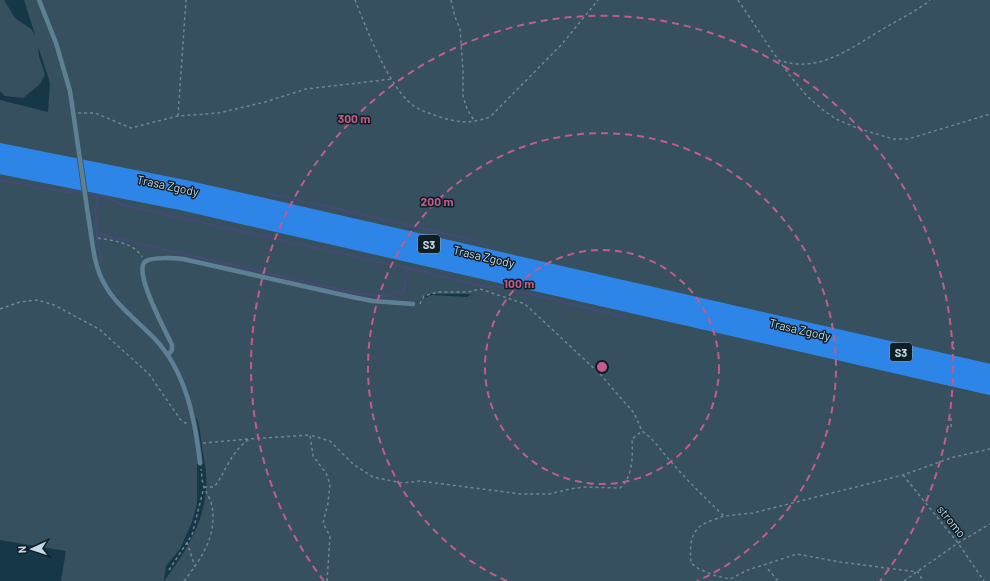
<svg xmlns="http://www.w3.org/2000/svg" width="990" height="581" font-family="Barlow,sans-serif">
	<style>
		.green { fill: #36505f; fill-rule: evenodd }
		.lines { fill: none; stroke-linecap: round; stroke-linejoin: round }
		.stream { stroke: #424b71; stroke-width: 2.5 }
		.lane-casing { stroke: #385261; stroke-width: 6 }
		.highway-casing { stroke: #385261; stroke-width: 18 }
		.path { stroke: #6d8694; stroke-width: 1.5; stroke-dasharray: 3 3; stroke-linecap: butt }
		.lane { stroke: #5e8094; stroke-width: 4.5 }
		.highway { stroke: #2c85e7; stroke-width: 16 }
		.lane-bridge-casing { stroke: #385261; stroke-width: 6; stroke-linecap: butt }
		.lane-bridge { stroke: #5e8094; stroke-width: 4.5 }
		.ring { fill: none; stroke: #c45c8b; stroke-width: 2; stroke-dasharray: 7 5 }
		.labels { text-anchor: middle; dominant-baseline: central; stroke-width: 3; stroke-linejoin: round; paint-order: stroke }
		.shield { fill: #0f1d24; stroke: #90a1aa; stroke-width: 1 }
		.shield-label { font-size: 11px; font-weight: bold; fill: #c7d9e4 }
		.street-label { font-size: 12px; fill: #c7d9e4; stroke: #0f1d24 }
		.centre { fill: #c45c8b; stroke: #0f1d24; stroke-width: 2 }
		.ring-label { font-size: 12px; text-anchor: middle; font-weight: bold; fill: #c45c8b; stroke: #0f1d24; stroke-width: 3; stroke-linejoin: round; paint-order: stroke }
	</style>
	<rect width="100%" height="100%" fill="#163748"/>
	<path class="green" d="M0 0H4L15 18 31 29 35 35 24 0H990V581H164C187 551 209 515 206 475 206 466 203 457 202 448 201 438 200 428 197 418L193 419 192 432 198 443 197 445V504L192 522 180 549 166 566 164 581H61L66 551 0 540V100L48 112 50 83 38 46 39 56 45 75 40 84 23 98 5 96 0 91ZM428 294H471L467 297 432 295 418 300 417 305V301Z"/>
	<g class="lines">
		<path class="stream" d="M0 180 66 192 78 191 108 198 123 205 424 272 487 287H501L626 317
			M270 194 479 241
			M98 196 95 209 97 234 355 293 388 296 394 293H403L408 268
			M97 234 101 263"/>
		<g class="lane-casing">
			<path id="lane" d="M39 0 56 43 70 91 76 132
				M88 215C92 236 93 265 104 283 115 305 138 321 155 339 186 372 195 419 200 463
				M168 355 172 350V345C167 333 131 270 146 261 154 257 174 258 183 259L352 297 373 301 413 304"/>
		</g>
		<g class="highway-casing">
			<path id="highway" d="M0 151 185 188 990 372
				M0 166 185 203 990 387"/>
		</g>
		<path class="path" d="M355 0C366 28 390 90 414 106 421 111 429 113 437 116 459 123 468 124 490 117L562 44 598 0
			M451 0 455 17 460 29 463 70V96L467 109 475 122
			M738 0 772 51 791 77 807 96 823 110 836 119 857 128 893 139H908L990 114
			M778 60C820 75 853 46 888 26 902 18 918 10 930 0
			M78 113H95L131 128 178 116 219 113 265 102 306 89 392 79
			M178 116 186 0
			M98 238C114 241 133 242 142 257
			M420 304 424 296 438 292H468L480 289 525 304 600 374 634 413 642 431
			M0 309 20 302 37 300 54 305 99 329 149 374 180 419 185 423H188
			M953 341 954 351
			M951 427V416
			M203 443 249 439
			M903 475 958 543 984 581
			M204 487H214C221 479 223 472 228 464 233 454 240 446 249 439L310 435
			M723 516C717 519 708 521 702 525 689 533 690 550 691 563L699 569 716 576 730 579 748 570 797 554 840 562 918 572 923 581
			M187 542 195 567
			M768 569 778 581
			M169 570 192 535 204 487
			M184 581C202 558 219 533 211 502 209 497 206 492 204 487 202 482 202 475 201 469
			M327 581 330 536 323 523 328 503 330 484 326 473 313 456 310 435 330 441 353 464 373 477 402 483 420 481 521 494H549L570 489 584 487 620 488C633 477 633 455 632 439L642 431C654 439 662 452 672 463 688 481 706 499 724 516L753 513 903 475 954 457 990 449
			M904 581 958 543 990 524"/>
		<use href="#lane" class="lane"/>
		<use href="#highway" class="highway"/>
		<g class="lane-bridge-casing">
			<path id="lane-bridge" d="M76 132 88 215"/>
		</g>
		<use href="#lane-bridge" class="lane-bridge"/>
	</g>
	<g class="ring">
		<circle cx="602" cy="367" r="117"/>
		<path d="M507 581A234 234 0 1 1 697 581"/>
		<path d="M324 581A351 351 0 1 1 880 581"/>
	</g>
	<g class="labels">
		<g class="shield">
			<rect x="418" y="235" width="22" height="18" rx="3"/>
			<rect x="890" y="343" width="22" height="18" rx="3"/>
		</g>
		<g class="shield-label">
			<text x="429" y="244">S3</text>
			<text x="901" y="352">S3</text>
		</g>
		<g class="street-label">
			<text transform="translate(168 185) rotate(12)">Trasa Zgody</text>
			<text transform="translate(484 256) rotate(13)">Trasa Zgody</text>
			<text transform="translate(800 329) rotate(13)">Trasa Zgody</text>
			<text transform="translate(952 521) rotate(51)">stromo</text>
		</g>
	</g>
	<circle cx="602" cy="367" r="6" class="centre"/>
	<g class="ring-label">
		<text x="354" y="123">300 m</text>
		<text x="437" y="206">200 m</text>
		<text x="519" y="288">100 m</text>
	</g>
	<g transform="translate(32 549) rotate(267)" stroke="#0f1d24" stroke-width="3" paint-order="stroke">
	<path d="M0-3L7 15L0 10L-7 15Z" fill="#c7d9e4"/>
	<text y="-6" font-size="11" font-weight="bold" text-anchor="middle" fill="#c7d9e4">N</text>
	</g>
</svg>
